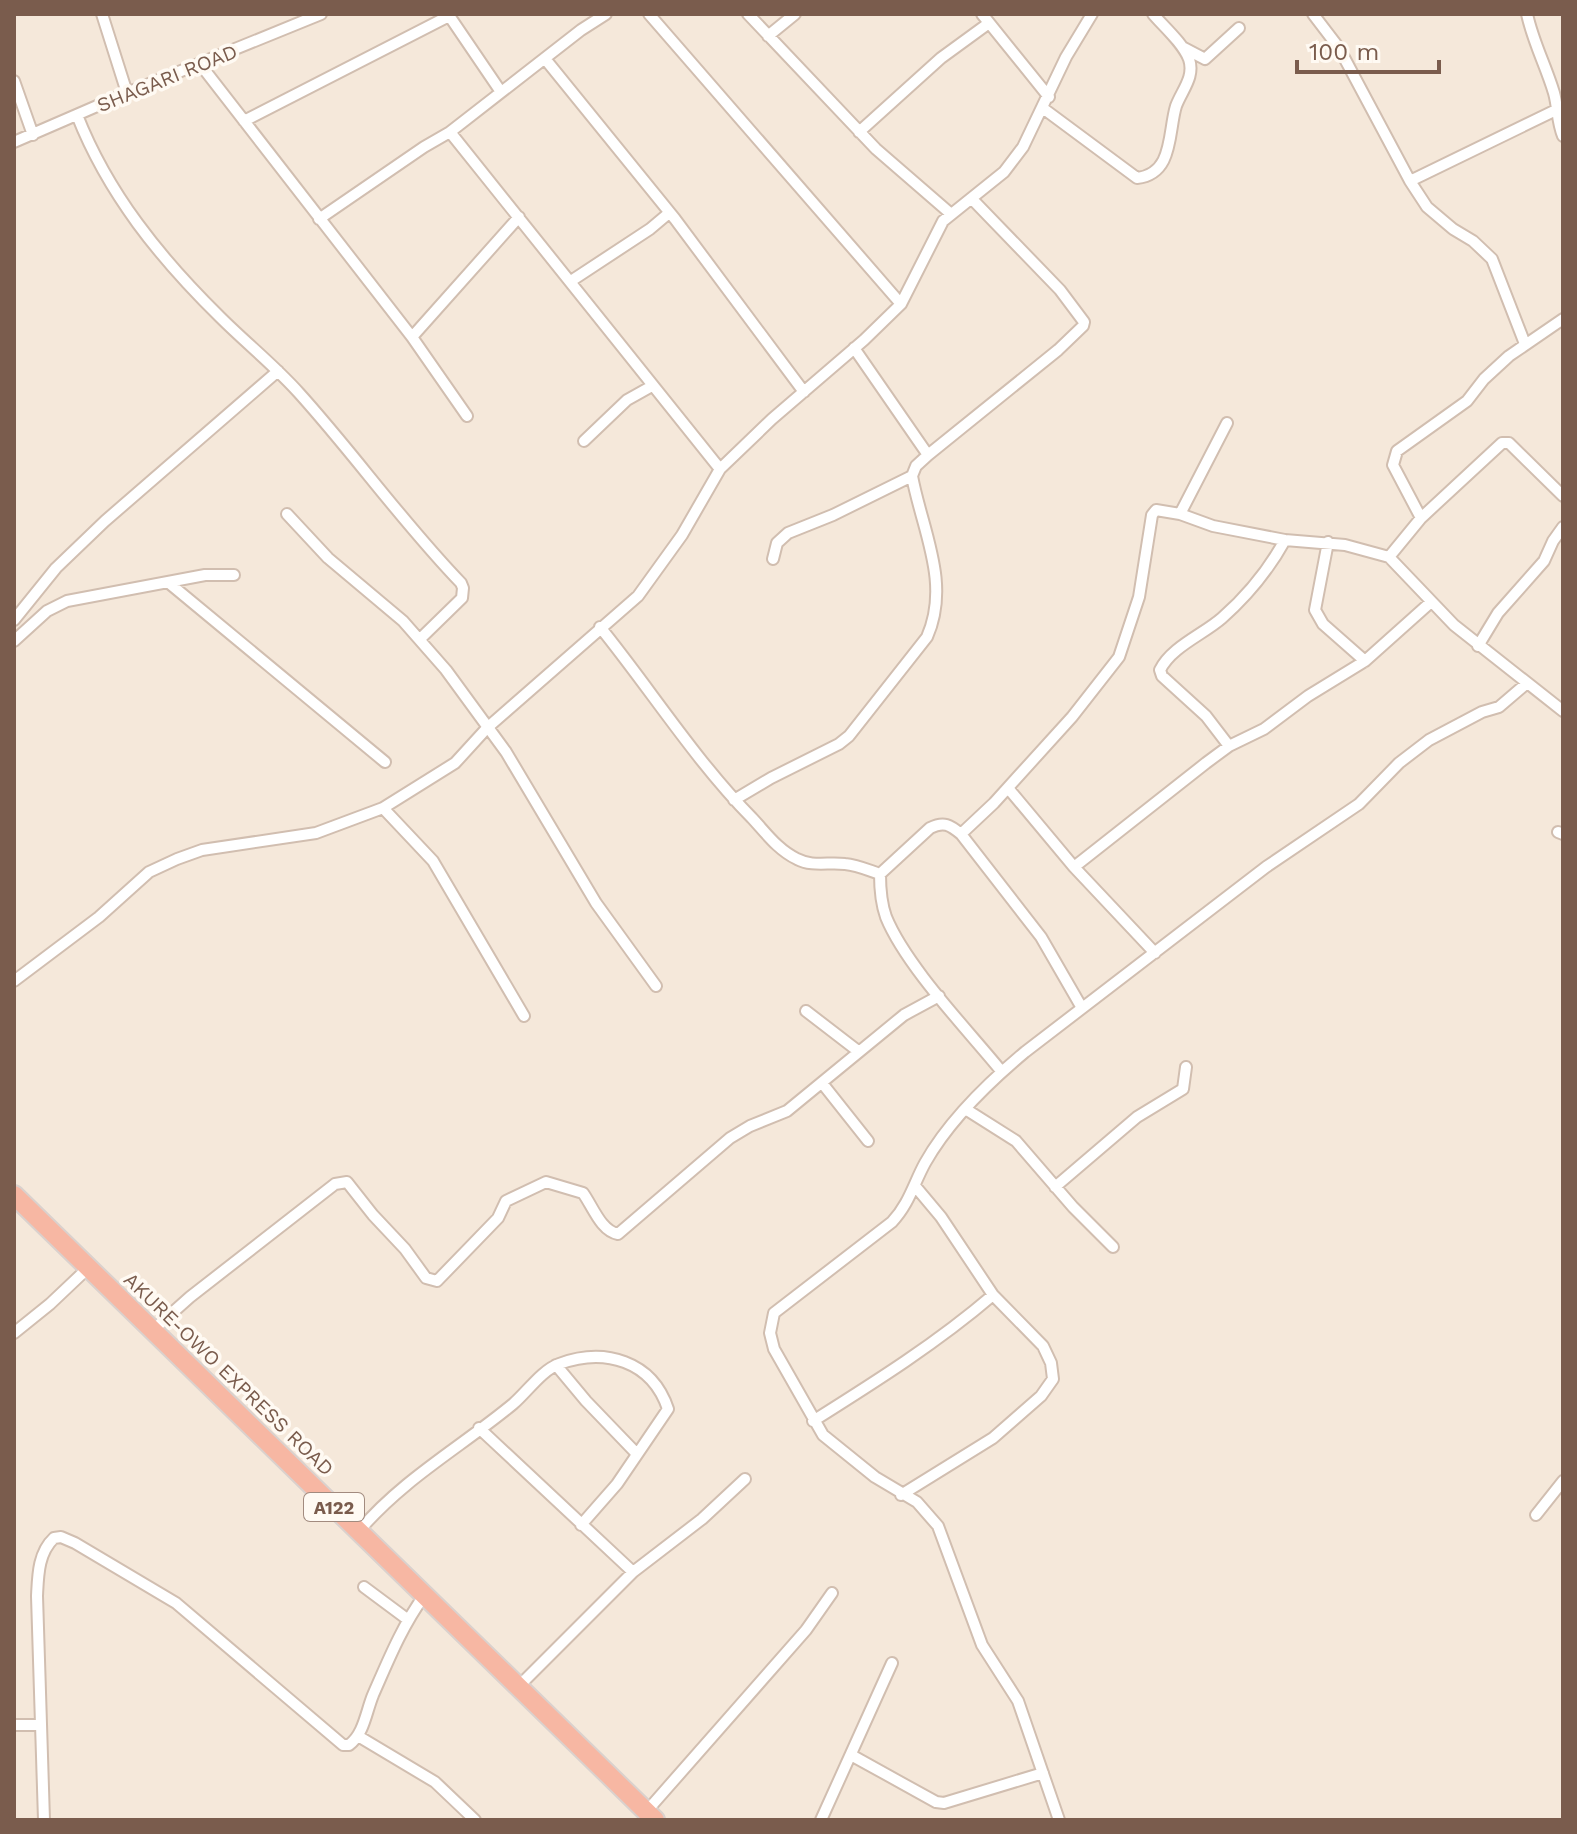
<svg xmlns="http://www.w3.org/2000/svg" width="1577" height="1834" font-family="'Work Sans',sans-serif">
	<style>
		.residential { fill: #f5e8da }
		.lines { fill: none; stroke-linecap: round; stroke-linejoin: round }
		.street-casing { stroke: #d1beb0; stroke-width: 14 }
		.highway-casing { stroke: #dad1cd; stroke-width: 22 }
		.street { stroke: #fff; stroke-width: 10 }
		.highway { stroke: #f7b7a3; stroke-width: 18 }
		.labels { text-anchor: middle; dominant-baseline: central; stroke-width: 7; stroke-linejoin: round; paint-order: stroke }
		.shield { fill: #fffaf3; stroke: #a28b7f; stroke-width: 2 }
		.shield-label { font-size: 18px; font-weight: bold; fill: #7a5c4d }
		.street-label { font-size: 20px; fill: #7a5c4d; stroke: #fffaf3 }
	</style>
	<rect width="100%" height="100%" fill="#fdf6ec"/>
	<path class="residential" d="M14 14H1563V1820H14Z"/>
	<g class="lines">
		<g class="street-casing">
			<path id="street" d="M102 14 127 93
				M448 14 501 92
				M649 14 901 304
				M748 14 876 149 951 214
				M982 14 1049 97
				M1313 14 1339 48 1410 181 1427 207 1453 229 1473 241 1492 259 1525 344
				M1527 14C1533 42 1546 66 1554 93 1558 107 1557 122 1563 136
				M768 36 795 14
				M1184 48 1205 59 1239 28
				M546 60 675 219 804 392
				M200 64 412 337 467 416
				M14 81 33 135
				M1044 109 1137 178C1174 174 1168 132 1176 106 1182 90 1195 77 1189 59 1182 42 1164 27 1153 14
				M77 115C108 194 160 258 220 317 246 343 275 366 299 393 355 455 403 523 461 583L463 588 462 598 421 638
				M244 121 449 16
				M450 132 720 469
				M859 132 941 58 989 23
				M14 142 127 93 321 14
				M1410 181 1556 110
				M319 219 424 147 450 132 581 30 606 14
				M571 281 650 229 669 213
				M412 337 519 217
				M584 441 627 400 652 386
				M928 455 1058 350 1083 326 1084 322 1060 290 972 199
				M287 514 328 558 403 621 446 670 506 752 596 903 656 986
				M1180 514 1227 423
				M1421 518 1393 465 1397 451 1467 401 1484 379 1509 356 1563 319
				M1328 542 1315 610 1323 624 1365 661
				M1389 557 1421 518 1502 443H1509L1563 496
				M773 559 777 543 788 533 833 515 912 476
				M169 583 385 762
				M14 620 56 568 105 521 278 371
				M600 627C651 690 695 760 752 818 766 833 778 850 797 859 812 867 828 862 845 864 857 865 868 870 880 874 880 889 881 903 886 917 906 966 967 1029 1002 1072
				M14 641 47 611 67 601 205 575H234
				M1478 646 1498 613 1544 561 1553 541 1563 527
				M1229 746 1206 716 1162 676 1160 670C1171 647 1204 634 1222 618 1247 596 1269 569 1285 540
				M1008 788 1074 867 1155 953
				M734 800 771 778 839 744 849 736 927 637C951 583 922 530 912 476L916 466 928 455 854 348
				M383 808 433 861 524 1016
				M1558 832 1563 834
				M961 834 994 803 1072 717 1119 657 1139 597 1152 515 1156 510 1180 514 1213 526 1285 540 1345 545 1389 557 1454 625 1563 711
				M1074 867 1206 763 1229 746 1264 729 1308 696 1365 661 1431 602
				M880 874 930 828C944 821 950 825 961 834L1041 937 1082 1008
				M14 981 99 917 149 872 177 859 202 850 316 833 383 808 455 763 487 728 638 596 682 535 720 469 772 419 864 340 901 304 943 221 1004 172 1023 147 1066 57 1092 14
				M806 1011 858 1051
				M822 1083 868 1141
				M967 1110 1016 1141 1073 1207 1113 1247
				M1055 1187 1137 1117 1183 1089 1186 1067
				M153 1330 190 1297 335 1184 347 1182 373 1215 405 1249 426 1278 437 1281 498 1218 506 1201 546 1182 583 1193C593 1207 601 1231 618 1234L730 1138 750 1126 787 1111 904 1015 939 996
				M14 1333 50 1304 88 1268
				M556 1365 586 1401 637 1454
				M813 1421C875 1382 937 1343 993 1295
				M479 1428 633 1572
				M901 1495 993 1438 1041 1396 1053 1379 1051 1363 1043 1346 993 1295 941 1217 915 1186
				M1536 1515 1563 1481
				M359 1531C403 1479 461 1447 513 1404 527 1392 542 1370 559 1364 605 1347 652 1361 668 1409L617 1484 581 1525
				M364 1587 407 1619
				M517 1688 633 1572 702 1519 745 1479
				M14 1725H40
				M358 1736 435 1782 475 1820
				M851 1755 936 1802 944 1803 1043 1773
				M646 1812 806 1630 832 1593
				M44 1820 37 1596C38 1576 38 1553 54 1538L61 1537 75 1543 176 1603 343 1745H349C364 1734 366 1712 373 1695 388 1661 402 1626 424 1596
				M821 1820 892 1663
				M1059 1820 1018 1701 982 1645 938 1526 917 1502 875 1477 823 1435 774 1349 770 1333 774 1313 892 1222C909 1204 914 1183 925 1163 948 1122 989 1082 1025 1052L1266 867 1359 804 1399 763 1429 740 1482 712 1499 707 1527 683"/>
		</g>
		<g class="highway-casing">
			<path id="highway" d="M14 1195 655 1820"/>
		</g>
		<use href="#street" class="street"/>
		<use href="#highway" class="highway"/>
	</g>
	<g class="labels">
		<rect class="shield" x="304" y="1493" width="60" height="28" rx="6"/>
		<g class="shield-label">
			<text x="334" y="1507">A122</text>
		</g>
		<g class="street-label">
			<text transform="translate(167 78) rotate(-22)">SHAGARI ROAD</text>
			<text transform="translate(229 1374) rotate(44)">AKURE-OWO EXPRESS ROAD</text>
		</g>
	</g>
	<rect width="1577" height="1834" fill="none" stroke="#7a5c4d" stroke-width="32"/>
	<path d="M1297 60v12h142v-12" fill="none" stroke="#7a5c4d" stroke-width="4"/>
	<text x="1309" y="60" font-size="24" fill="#7a5c4d" stroke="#fffaf3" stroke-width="6" paint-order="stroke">100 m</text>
</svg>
